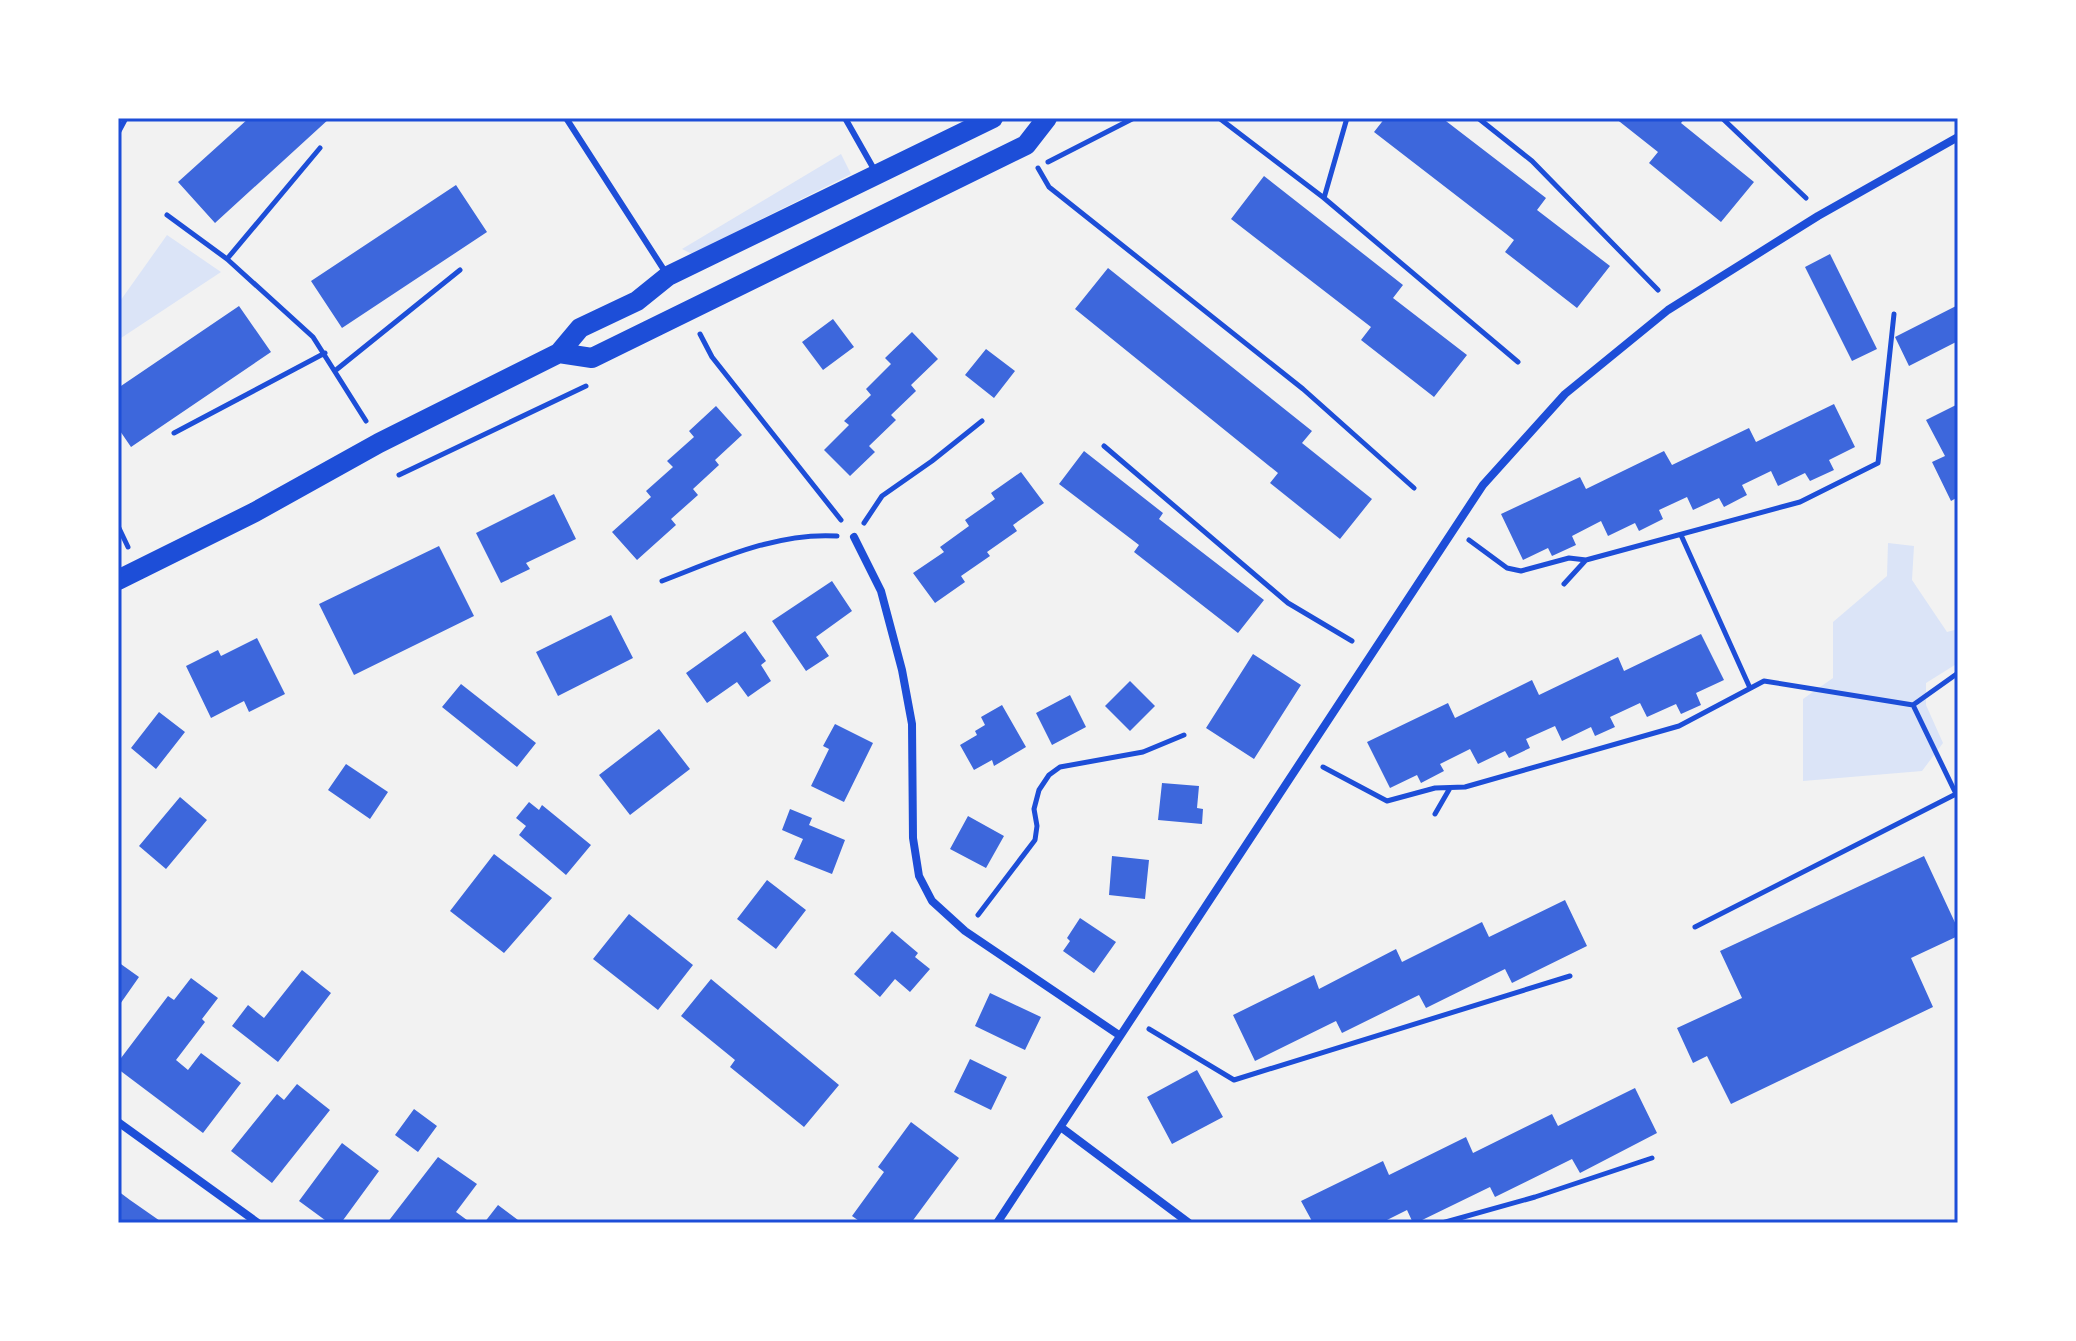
<svg xmlns="http://www.w3.org/2000/svg" width="2076" height="1341" font-family="'Roboto Condensed',sans-serif">
	<style>
		.green { fill: #dbe4f7 }
		.building { fill: #3d67dc }
		.lines { fill: none; stroke-linecap: round; stroke-linejoin: round }
		.path { stroke: #1d4ed8; stroke-width: 5 }
		.service { stroke: #1d4ed8; stroke-width: 6 }
		.minor { stroke: #1d4ed8; stroke-width: 8 }
		.primary { stroke: #1d4ed8; stroke-width: 20 }
		.neatline { fill: none; stroke: #1d4ed8; stroke-width: 3 }
	</style>
	<rect width="100%" height="100%" fill="#f2f2f2"/>
	<path class="green" d="M841 154 851 174 692 254 682 249Z
		M167 235 221 272 118 340V304Z
		M1888 543 1914 546 1912 580 1947 632 1958 629V663L1926 683V705L1943 743 1922 771 1803 781V699L1833 678V622L1887 576Z"/>
	<path class="building" d="M249 118H330L215 223 178 182Z
		M1385 118H1442L1546 198 1537 210 1610 266 1577 308 1505 252 1514 240 1374 132Z
		M1615 118H1685L1681 123 1754 182 1721 222 1649 163 1658 152Z
		M1264 176 1403 285 1393 298 1467 355 1434 397 1361 340 1371 327 1231 219Z
		M456 185 487 232 342 328 311 281Z
		M1830 254 1877 349 1852 361 1805 267Z
		M1108 268 1312 431 1302 443 1372 499 1340 539 1270 483 1278 473 1075 309Z
		M1958 305V341L1909 366 1895 337Z
		M239 306 271 352 131 447 118 428V388Z
		M833 319 854 347 823 370 802 342Z
		M912 332 938 359 911 385 916 391 891 415 896 420 869 446 875 452 850 476 824 450 849 425 844 421 871 395 866 389 891 364 885 358Z
		M986 349 1015 371 994 398 965 375Z
		M1834 404 1855 447 1829 460 1834 470 1810 481 1805 473 1778 486 1771 471 1742 485 1747 495 1724 507 1719 498 1693 510 1687 497 1659 510 1663 519 1639 531 1635 523 1608 536 1601 521 1572 536 1576 545 1552 556 1548 548 1523 560 1501 514 1580 477 1586 489 1664 451 1672 465 1749 428 1756 442Z
		M1958 404V497L1951 501 1932 462 1945 456 1926 420Z
		M716 406 742 435 715 460 719 465 693 489 698 495 671 519 676 525 637 560 612 532 651 497 646 491 673 467 667 461 694 437 689 431Z
		M1084 451 1163 513 1159 519 1264 600 1238 633 1134 552 1139 545 1059 484Z
		M1021 472 1044 503 1013 525 1017 531 987 552 990 556 961 576 965 582 935 603 913 573 944 552 940 547 969 526 965 520 995 499 991 493Z
		M554 494 576 539 526 563 530 569 501 583 476 533Z
		M439 546 474 616 354 675 319 604Z
		M832 581 852 611 816 637 829 656 806 671 772 621Z
		M611 615 633 658 558 696 536 652Z
		M745 631 766 661 761 665 771 681 748 697 737 682 707 703 686 673Z
		M1701 634 1724 680 1696 693 1701 705 1681 714 1676 704 1647 717 1640 703 1610 717 1615 727 1595 736 1591 727 1562 741 1555 726 1526 739 1530 748 1509 758 1505 751 1478 764 1470 749 1440 764 1444 771 1421 783 1417 775 1390 788 1367 742 1448 703 1455 718 1532 680 1539 695 1618 657 1624 671Z
		M257 638 285 694 249 712 244 701 211 718 186 666 218 650 221 656Z
		M1253 654 1301 685 1254 759 1206 728Z
		M1130 681 1155 706 1130 731 1105 706Z
		M461 684 536 743 517 767 442 707Z
		M1070 695 1086 727 1052 745 1036 713Z
		M1002 705 1026 747 994 766 992 760 974 770 960 745 977 735 975 731 985 725 981 717Z
		M159 712 185 732 156 769 131 748Z
		M835 724 873 743 844 802 811 786 829 749 823 746Z
		M659 729 690 769 630 815 599 775Z
		M346 764 388 792 370 819 328 790Z
		M1162 783 1199 786 1197 808 1203 809 1202 824 1158 820Z
		M180 797 207 820 166 869 139 846Z
		M529 802 539 810 542 805 591 845 566 875 519 835 526 826 516 818Z
		M790 809 812 818 809 825 845 840 832 874 794 859 803 839 782 830Z
		M968 816 1004 836 986 868 950 849Z
		M494 854 552 898 504 953 450 911Z
		M1112 856 1149 860 1145 899 1109 895Z
		M1924 856 1958 929V936L1911 958 1933 1007 1731 1104 1707 1056 1693 1063 1677 1028 1742 998 1720 951Z
		M767 880 806 910 776 949 737 919Z
		M1565 900 1587 946 1512 983 1505 969 1426 1008 1419 995 1342 1033 1336 1021 1255 1061 1233 1015 1314 975 1319 989 1396 949 1402 962 1482 922 1489 937Z
		M629 914 693 965 658 1010 593 959Z
		M1080 918 1116 942 1094 973 1063 951 1070 941 1067 938Z
		M892 931 918 953 915 957 930 969 910 992 895 979 880 997 854 974Z
		M118 962 139 977 118 1007Z
		M302 970 331 993 278 1062 232 1026 248 1005 264 1018Z
		M191 978 218 998 202 1019 205 1022 176 1060 188 1070 201 1053 241 1083 203 1133 118 1069V1062L168 996 174 1000Z
		M711 979 839 1085 804 1127 730 1067 735 1060 681 1016Z
		M990 993 1041 1017 1025 1050 975 1026Z
		M970 1059 1007 1077 991 1110 954 1092Z
		M1197 1070 1223 1117 1172 1144 1147 1097Z
		M297 1084 330 1110 272 1183 231 1151 277 1094 284 1100Z
		M1635 1088 1657 1133 1580 1173 1572 1159 1495 1197 1490 1187 1416 1223H1413L1407 1210 1381 1223H1313L1301 1201 1383 1161 1389 1175 1466 1137 1473 1153 1552 1114 1558 1126Z
		M414 1109 437 1126 418 1152 395 1135Z
		M911 1122 959 1158 911 1223H862L852 1216 884 1172 878 1167Z
		M342 1143 379 1171 341 1223H329L299 1201Z
		M438 1157 477 1184 456 1212 471 1223H387Z
		M118 1191 130 1200 163 1223H118Z
		M498 1205 522 1223H484Z"/>
	<g class="lines">
		<path class="path" d="M1219 118 1324 198 1518 362
			M1478 118 1532 161 1658 290
			M1722 118 1806 198
			M118 133 126 118
			M1048 162 1134 118
			M1038 168 1049 187 1303 389 1414 488
			M1324 198 1347 118
			M167 215 227 259 313 337 366 421
			M227 259 320 148
			M700 334 712 357 841 520
			M336 370 460 270
			M174 433 325 353
			M1104 446 1288 603 1352 641
			M399 475 586 386
			M864 523 882 496 932 461 982 421
			M118 526 128 547
			M1681 535 1750 688
			M1469 540 1507 568 1521 571 1569 558 1586 560 1800 502 1878 463 1894 314
			M662 581C717 560 776 532 837 536
			M1564 584 1585 561
			M1913 705 1958 798
			M1323 767 1387 801 1435 788 1465 787 1679 726 1764 681 1913 705 1958 673
			M1435 814 1450 788
			M978 915 1035 840 1037 826 1034 809 1039 790 1049 775 1060 767 1143 752 1184 735
			M1695 927 1956 794
			M1149 1029 1234 1080 1570 976
			M1442 1223 1535 1197 1652 1158"/>
		<path class="service" d="M566 118 666 273
			M845 118 875 171"/>
		<path class="minor" d="M854 537 881 591 902 670 912 724 913 838 919 876 932 901 965 931 1119 1035
			M118 1122 258 1223
			M1062 1128 1189 1223
			M997 1223 1483 485 1565 394 1668 310 1818 216 1958 137"/>
		<path class="primary" d="M559 353 592 358 1026 145 1047 118
			M118 580 255 512 379 443 559 353 580 328 637 301 668 276 993 118"/>
	</g>
	<rect width="2076" height="1341" fill="none" stroke="#ffffff" stroke-width="240"/>
	<rect x="120" y="120" width="1836" height="1101" class="neatline"/>
</svg>
